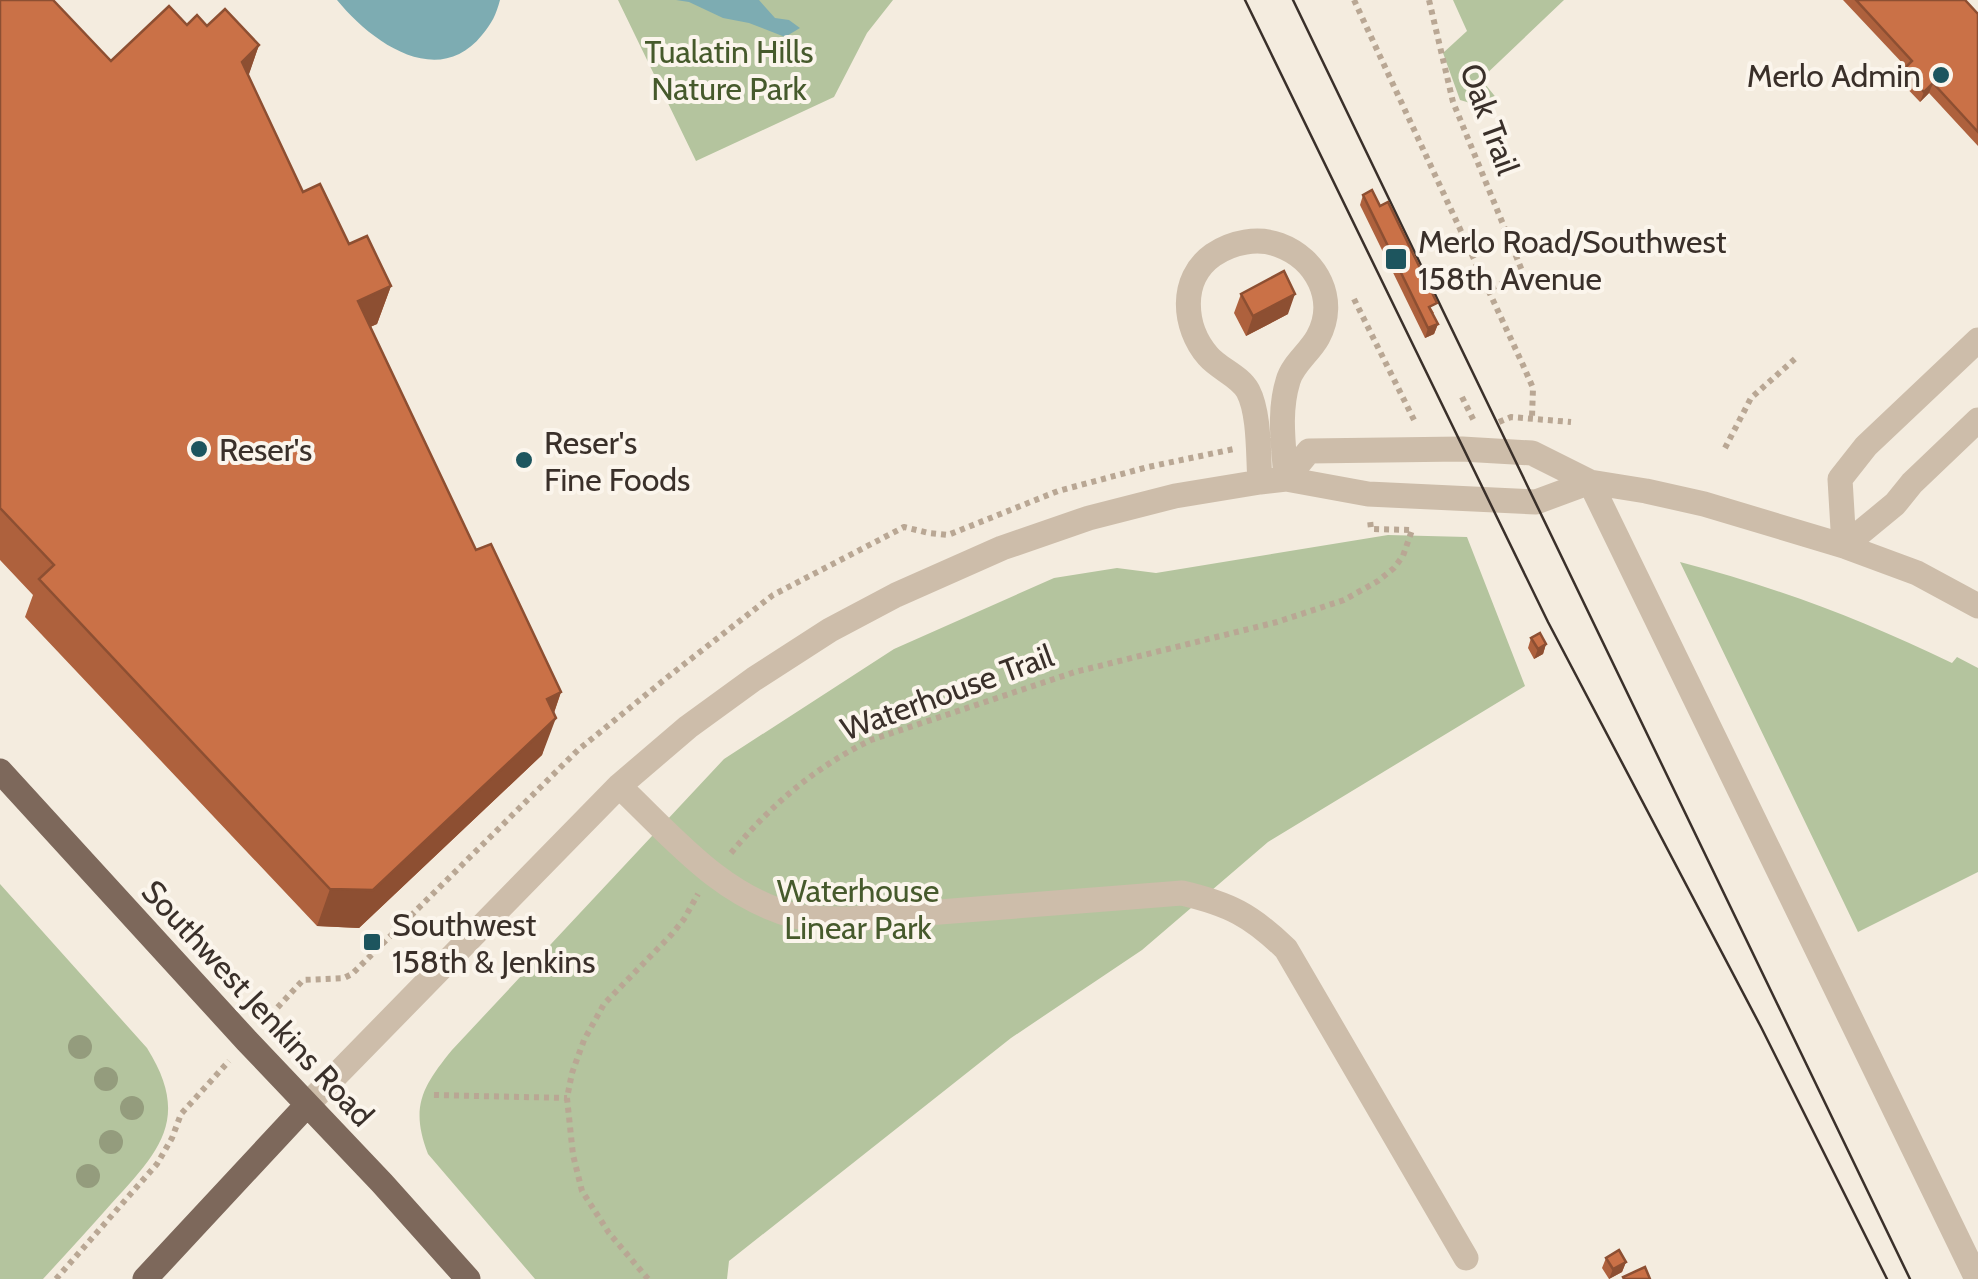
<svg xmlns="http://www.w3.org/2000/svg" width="1978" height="1279" font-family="Cabin,sans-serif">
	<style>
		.green { fill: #b4c49e }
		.water { fill: #7dacb2 }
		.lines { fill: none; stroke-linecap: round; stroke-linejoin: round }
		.path { stroke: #b9a794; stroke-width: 6; stroke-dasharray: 5 5; stroke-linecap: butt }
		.minor { stroke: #cdbdaa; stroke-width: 25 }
		.major { stroke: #7d685b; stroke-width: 25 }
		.tram { stroke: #3a302a; stroke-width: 2.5 }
		.tree { fill: #949c7d }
		.wall { fill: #ae613d }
		.shaded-wall { fill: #8d4f32 }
		.building { fill: #ca7147; stroke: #8d4f32; stroke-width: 2.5 }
		.poi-dot { fill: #1d555e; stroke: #fbf5ec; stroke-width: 4 }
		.labels { text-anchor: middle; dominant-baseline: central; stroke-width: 8; stroke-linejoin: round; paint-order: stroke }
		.park-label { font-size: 32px; fill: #465a2c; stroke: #fbf5ec }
		.poi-label { font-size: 32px; fill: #3a302a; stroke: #fbf5ec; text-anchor: start }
		.street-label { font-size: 32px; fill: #3a302a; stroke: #fbf5ec }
	</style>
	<rect width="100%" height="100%" fill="#f4ecdf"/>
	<path class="green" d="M618 0H893L867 33 834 97 696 161Z
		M1453 0H1564L1481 79 1498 100 1491 109 1460 100 1443 53 1467 31Z
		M1388 535 1467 537 1525 686 1268 842 1142 950 1011 1038 729 1261 727 1279H535L428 1154C410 1107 422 1087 452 1050L724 759 894 649 1054 578 1117 568 1156 573Z
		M1680 562C1779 588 1861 619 1952 663L1957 657 1978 668V872L1858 932Z
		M0 884 147 1048C191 1118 160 1151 111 1204 89 1229 66 1254 43 1279H0Z"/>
	<path class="water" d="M337 0H500C496 15 492 23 482 35 438 90 371 42 337 0Z
		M676 0H759L775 18 789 20 800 28 785 37 749 23 723 18 689 2Z"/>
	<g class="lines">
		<path class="path" d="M1354 0 1523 365 1533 388 1532 417
			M1429 0 1453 102 1523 273 1488 290
			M1354 299 1415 422
			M1462 397 1475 423
			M1499 422 1511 417 1571 422
			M1725 448 1751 398 1796 358
			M731 853C771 805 815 767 871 740L1075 672 1277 622 1344 600 1378 581 1394 568 1403 556 1412 530 1371 529 1370 520
			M264 1022 303 980 344 978 352 974 578 750 669 676 773 595 904 527 929 533 948 535 1058 491 1148 467 1234 449
			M434 1095 567 1098
			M56 1279 157 1164 172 1138 181 1114 229 1061
			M648 1279 609 1233 582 1191 573 1155 567 1098 572 1073 584 1040 604 1004 672 934 684 919 698 894"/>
		<path class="minor" d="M1286 479 1309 451 1462 449 1532 453 1590 482 1646 491 1704 504 1844 546 1917 573 1978 606
			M1260 482C1258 456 1260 414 1248 391 1240 376 1219 369 1208 356 1183 327 1179 279 1213 255 1232 242 1258 237 1279 245 1317 259 1338 300 1318 337 1310 352 1292 365 1288 381 1278 413 1284 447 1286 479
			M1590 482 1977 1279
			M1844 546 1840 479 1866 446 1978 340
			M1844 546 1895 504 1912 483 1978 420
			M619 786C673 837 720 896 795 916 812 920 832 918 850 919L1182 893C1229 904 1251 915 1286 949L1466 1258
			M307 1105 619 786 688 727 754 679 830 630 896 595 1002 548 1089 518 1175 496 1260 482 1286 479 1368 494 1536 502 1590 482"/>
		<path class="major" d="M0 771 247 1041 382 1183 468 1279
			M145 1279 307 1105"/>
		<path class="tram" d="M1245 0 1548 622 1761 1027 1887 1279
			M1293 0 1910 1279"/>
	</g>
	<g class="tree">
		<circle cx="80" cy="1047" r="12"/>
		<circle cx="106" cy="1079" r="12"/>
		<circle cx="132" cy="1108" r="12"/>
		<circle cx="111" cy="1142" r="12"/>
		<circle cx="88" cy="1176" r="12"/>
	</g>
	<path class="wall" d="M0 0 111 61 187 25 207 26 259 45 248 76 303 192 349 244 391 286 377 324 370 327 476 550 561 692 554 713 542 755 359 928 317 926 25 617 33 595 0 560Z
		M1843 0H1965L1978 14V146L1929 93 1920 102 1899 80 1906 67Z
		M1363 195 1434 313 1432 314 1438 324 1434 334 1425 338 1360 205Z
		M1241 294 1288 314 1246 336 1234 313Z
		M1531 638 1546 644 1543 654 1534 659 1528 648Z
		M1606 1258 1626 1262 1622 1272 1609 1279 1602 1268Z"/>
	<path class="shaded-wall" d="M259 45 246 83 242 62Z
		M1933 83 1929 93 1920 102 1924 92Z
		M391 286 377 324 345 338 358 301Z
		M1295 294 1288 314 1246 336 1253 316Z
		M1438 324 1434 334 1425 338 1428 328Z
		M1546 644 1543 654 1534 659 1538 649Z
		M561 692 550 724 556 718 542 755 359 928 317 926 330 889 547 699Z
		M1626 1262 1622 1272 1609 1279 1613 1269Z"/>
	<path class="building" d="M0 0H53L111 61 169 6 187 25 197 15 207 26 225 9 259 45 242 62 303 192 320 184 349 244 367 236 391 286 358 301 476 550 491 544 561 692 547 699 556 718 373 890 330 889 39 579 54 565 0 508Z
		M1856 0H1965L1978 14V132L1933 83 1924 92 1903 70 1912 61Z
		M1372 190 1380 206 1388 202 1437 303 1429 307 1438 324 1428 328 1363 195Z
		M1284 271 1295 294 1253 316 1241 294Z
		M1540 633 1546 644 1538 649 1531 638Z
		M1619 1250 1626 1262 1613 1269 1606 1258Z
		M1645 1267 1650 1279H1624L1623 1277Z"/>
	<g class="poi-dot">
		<circle cx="1941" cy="75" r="10"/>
		<rect x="1384" y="247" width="24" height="24" rx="5"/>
		<circle cx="199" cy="449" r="10"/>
		<circle cx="524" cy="460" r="10"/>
		<rect x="362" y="932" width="20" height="20" rx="5"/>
	</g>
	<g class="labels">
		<g class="park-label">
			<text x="729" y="51">Tualatin Hills<tspan x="729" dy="37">Nature Park</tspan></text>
			<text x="858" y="890">Waterhouse<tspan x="858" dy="37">Linear Park</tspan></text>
		</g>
		<g class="poi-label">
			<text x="1921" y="75" text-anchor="end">Merlo Admin</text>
			<text x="1418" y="241">Merlo Road/Southwest<tspan x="1418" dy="37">158th Avenue</tspan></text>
			<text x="544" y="442">Reser's<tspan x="544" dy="37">Fine Foods</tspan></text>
			<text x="219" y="449">Reser's</text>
			<text x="392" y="924">Southwest<tspan x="392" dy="37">158th &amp; Jenkins</tspan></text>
		</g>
		<g class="street-label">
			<text transform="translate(1490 119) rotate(70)">Oak Trail</text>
			<text transform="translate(947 692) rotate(-20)">Waterhouse Trail</text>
			<text transform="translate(258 1003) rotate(47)">Southwest Jenkins Road</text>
		</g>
	</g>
</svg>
